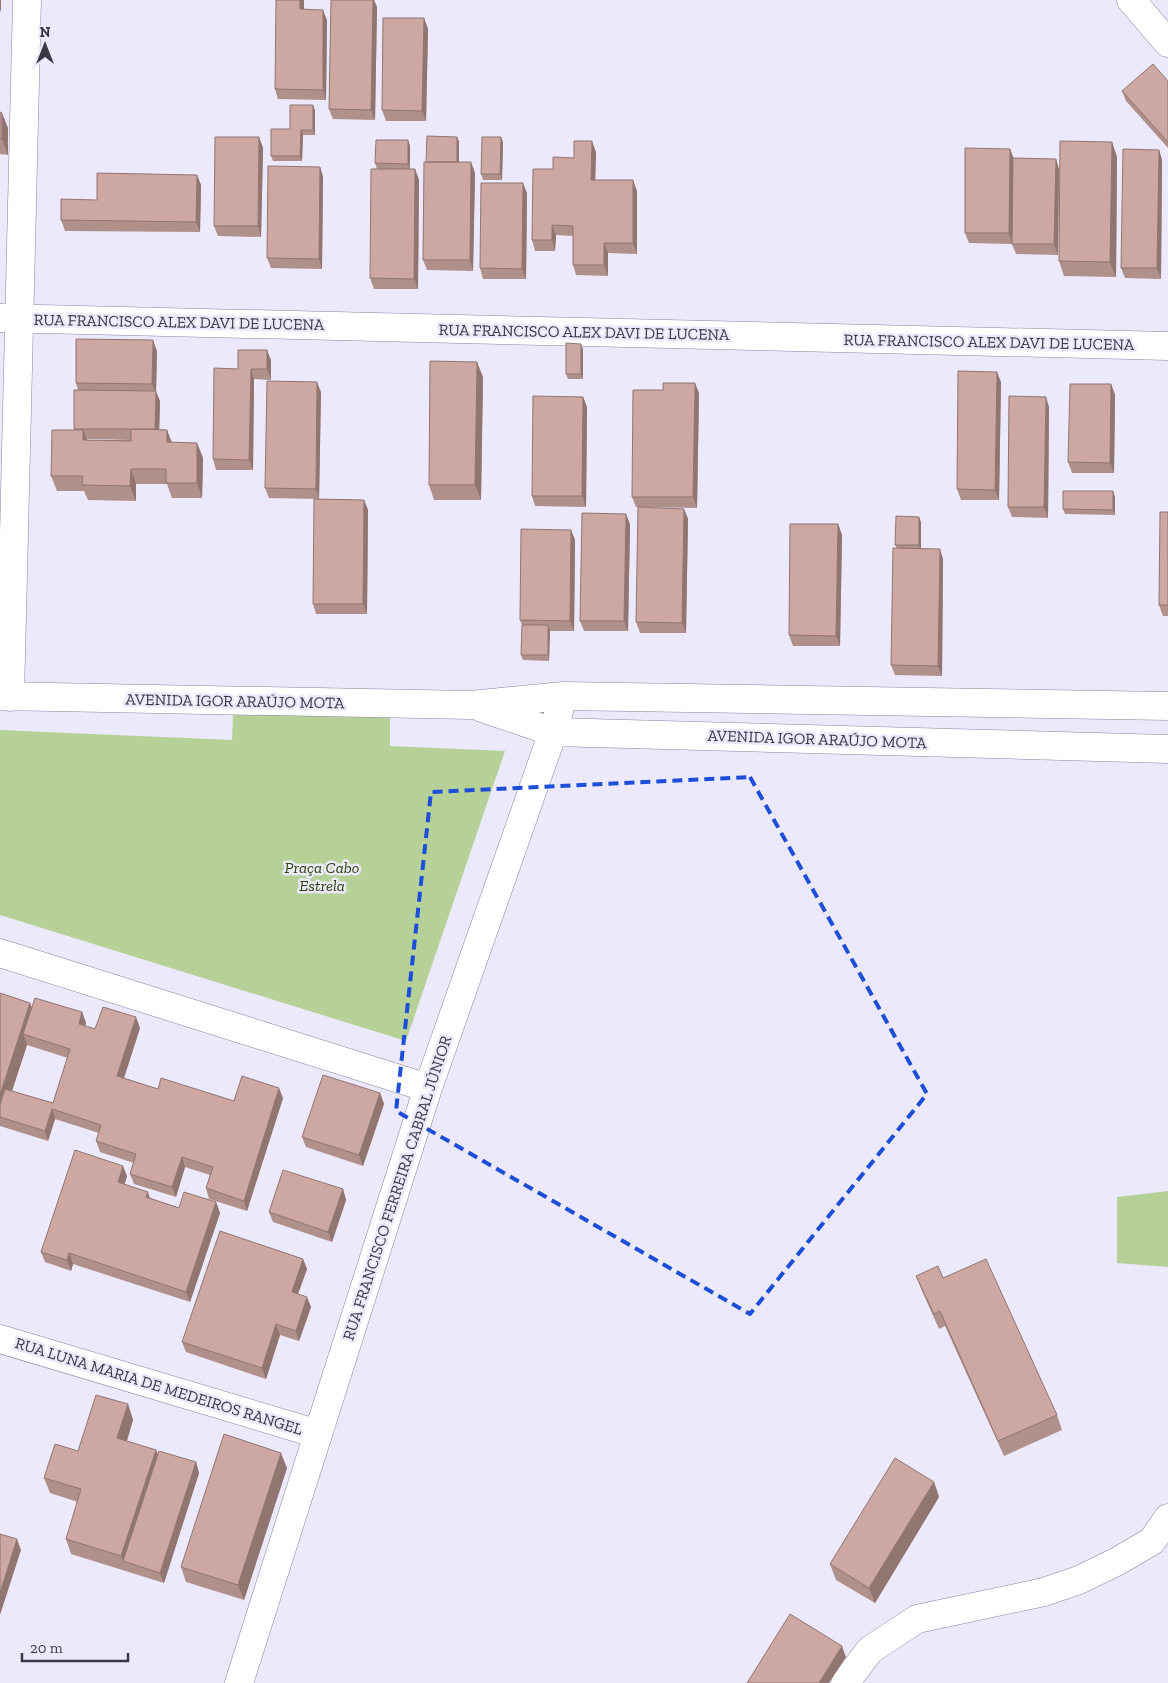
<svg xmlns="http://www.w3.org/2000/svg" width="1168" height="1683" font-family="'Zilla Slab',serif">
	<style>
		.green { fill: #b6d198 }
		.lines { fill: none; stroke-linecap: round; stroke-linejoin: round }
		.street-casing { stroke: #8883a1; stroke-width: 29 }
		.street { stroke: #fff; stroke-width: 28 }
		.wall { fill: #b0908a; fill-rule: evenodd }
		.shaded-wall { fill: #907571 }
		.building { fill: #cda7a1; stroke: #907571 }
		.marked { fill: none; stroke: #1d4ed8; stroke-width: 4; stroke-dasharray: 10 6; stroke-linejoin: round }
		.labels { text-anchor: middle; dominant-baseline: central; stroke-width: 5; stroke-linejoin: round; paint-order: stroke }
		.street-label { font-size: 16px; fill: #3a3845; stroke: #ece9fd }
		.park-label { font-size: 16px; font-style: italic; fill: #2b4201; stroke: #ece9fd }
	</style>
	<rect width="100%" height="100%" fill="#ece9fd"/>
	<path class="green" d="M233 714 390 716V746L505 751 406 1041 0 915V730L232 740Z
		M1168 1191V1267L1117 1263V1197Z"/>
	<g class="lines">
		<g class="street-casing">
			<path id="street" d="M1131 0 1168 43
				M0 318 1168 346
				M0 696 471 705 563 696 1168 706
				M10 697 27 0
				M482 708 553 732 1168 749
				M0 953 428 1088
				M0 1339 318 1434
				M239 1683 428 1088 553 732 563 696
				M845 1683 870 1650 917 1619 1044 1592 1079 1580 1118 1561 1152 1541 1168 1518"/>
		</g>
		<use href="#street" class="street"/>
	</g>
	<path class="wall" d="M304 0V9L327 20 326 100 278 99 275 89Z
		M331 0H374L377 7 375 120 333 119 329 109Z
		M424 18 428 29 426 121H386L382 110Z
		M1168 81V148L1126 101 1122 91Z
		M315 110V135H303L302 161H273L271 156 290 129Z
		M0 112 8 128V155L0 154Z
		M259 137 263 148 261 237 218 236 214 226Z
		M457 137 459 142V162L475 173 473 271 427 270 423 260 426 162Z
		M408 140 410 146V169H377L375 163Z
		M503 142 502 180H483L481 174Z
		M1112 142 1117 157 1116 277 1064 276 1059 261Z
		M1010 149 1013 158 1059 169 1058 255 1016 254 1012 244 969 243 965 233Z
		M1159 150 1162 160 1161 279 1125 278 1121 268Z
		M596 152 595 180 637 191V254L608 253V276L576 275 573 265V236L556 235 555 251H535L532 240 553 169 574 158Z
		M320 167 323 177 322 269 271 268 267 258Z
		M415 169 419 180 418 289H374L370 278Z
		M197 175 201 185 200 232 65 231 61 220 97 200Z
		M527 193 526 279H483L480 268Z
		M583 349V379H568L566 374Z
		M157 351 156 392 160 401 159 429 167 430 172 442 197 443 203 458 202 498H172L167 484H136V501L88 500 84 491H57L51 476 74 430 78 390 76 383ZM87 439 131 440H87Z
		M271 360V380L254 379 253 470H216L213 459 238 369Z
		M483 377 481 500H434L429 485Z
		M1001 382 999 500H961L957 489Z
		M1111 384 1115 395 1114 473H1072L1068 462Z
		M321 392 319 499 269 498 265 488Z
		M699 393 697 508 636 507 632 497Z
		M583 397 587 407 586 507 535 506 532 496Z
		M1049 407 1048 518 1012 517 1008 507Z
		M1115 497V515L1065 514 1063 509Z
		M364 500 368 510 367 614H316L313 604Z
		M684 509 688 519 686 633H640L636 622Z
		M1168 512V616H1163L1159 605Z
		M921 522V549L943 559 942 676 895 675 891 665 897 548 895 545Z
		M630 524 628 631H584L580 621Z
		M838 524 842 535 840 646H793L789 635Z
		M571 530 575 540 574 631H550L549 661 523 660 521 655 522 625 520 620Z
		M0 993 30 1003 32 1007 82 1012 86 1023 85 1026 95 1029 140 1028 124 1078 158 1089 234 1101 283 1098 247 1211 209 1199 206 1188 210 1175 185 1167 176 1197 134 1184 130 1174 134 1163 100 1152 96 1141 99 1133 55 1119 48 1141 0 1126ZM27 1045 68 1058 53 1103 12 1091Z
		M380 1093 384 1104 363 1166 306 1147 302 1137Z
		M127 1176 124 1184 150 1198 179 1208 216 1202 220 1213 190 1302 73 1264 71 1271 45 1262 41 1252Z
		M343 1189 346 1200 332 1242 273 1222 269 1212Z
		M303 1259 307 1269 298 1294 311 1307 299 1341 280 1335 266 1379 186 1352 182 1342Z
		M916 1276 943 1278 1057 1415 1062 1430 1004 1456 945 1326 939 1329 922 1291Z
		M128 1404 133 1420 127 1441 156 1450 158 1454 196 1462 199 1473 164 1583 71 1554 66 1539 78 1502 50 1493 44 1478 78 1451Z
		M287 1468 244 1600 186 1582 181 1567Z
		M934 1482 939 1497 875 1603 836 1580 830 1564Z"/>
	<path class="shaded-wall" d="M0 0H1V12L0 10Z
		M300 0H304V20L300 9Z
		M373 0H374L377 7 375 120 371 110Z
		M323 10 327 20 326 100 323 90Z
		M424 18 428 29 426 121 422 111Z
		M313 105 315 110V135L313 130Z
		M2 113 8 128V155L2 139Z
		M301 130 303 135 302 161 300 156Z
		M259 137 263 148 261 237 258 226Z
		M457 137 459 142V172L457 167Z
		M501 137 503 142 502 180 500 174Z
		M408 140 410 146V169L408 164Z
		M592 141 596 152 595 190 591 180Z
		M1112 142 1117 157 1116 277 1110 262Z
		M1010 149 1014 159 1012 244 1009 233Z
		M1159 150 1162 160 1161 279 1157 268Z
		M1056 159 1059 169 1058 255 1054 244Z
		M471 162 475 173 473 271 470 260Z
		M320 167 323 177 322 269 319 259Z
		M415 169 419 180 418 289 414 279Z
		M197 175 201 185 200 232 196 222Z
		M633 180 637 191V254L633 243Z
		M523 183 527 193 526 279 522 269Z
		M552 225 556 235 555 251 552 240Z
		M604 243 608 253V276L604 265Z
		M153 340 157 351 156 392 160 401 159 440 155 430 156 393 152 384Z
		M581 344 583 349V379L581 374Z
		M267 350 271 360V380L267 369Z
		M477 362 483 377 481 500 475 485Z
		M251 369 254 379 253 470 249 460Z
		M997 372 1001 382 999 500 995 490Z
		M317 382 321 392 319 499 316 489Z
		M695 383 699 393 697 508 693 497Z
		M1111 384 1115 395 1114 473 1110 463Z
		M583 397 587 407 586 507 582 496Z
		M1046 397 1049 407 1048 518 1044 507Z
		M83 430 89 445 83 440Z
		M167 430 172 445 167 442Z
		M197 443 203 458 202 498 197 483Z
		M131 469 136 484V501L130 486Z
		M1113 491 1115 497V515L1113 510Z
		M364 500 368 510 367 614 363 604Z
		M684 509 688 519 686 633 682 623Z
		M626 514 630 524 628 631 624 621Z
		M919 517 921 522V550L919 545Z
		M838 524 842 535 840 646 836 636Z
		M571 530 575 540 574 631 570 621Z
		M940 549 943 559 942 676 938 666Z
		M548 625 550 630 549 661 548 655Z
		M30 1003 35 1018 23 1034 27 1045 3 1118 0 1117V1095Z
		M82 1012 86 1023 82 1034 79 1024Z
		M136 1017 140 1028 121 1087 117 1076Z
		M279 1088 283 1098 247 1211 244 1201Z
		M380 1093 384 1104 363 1166 359 1155Z
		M52 1109 55 1119 48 1141 45 1131Z
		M182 1157 185 1167 176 1197 172 1187Z
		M123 1166 127 1176 122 1193 118 1182Z
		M343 1189 346 1200 332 1242 328 1232Z
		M148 1192 151 1202 146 1197Z
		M216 1202 220 1213 190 1302 186 1292Z
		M69 1253 73 1264 71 1271 67 1260Z
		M303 1259 307 1269 295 1302 292 1292Z
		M307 1297 311 1307 299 1341 296 1331Z
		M276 1324 280 1335 266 1379 262 1368Z
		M128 1404 133 1420 123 1453 117 1438Z
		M156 1450 161 1465 123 1561 127 1571 121 1556Z
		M281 1453 287 1468 244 1600 238 1585Z
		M196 1462 199 1473 164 1583 160 1573Z
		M934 1482 939 1497 875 1603 869 1588Z
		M17 1539 21 1550 0 1615V1593Z
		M842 1646 846 1657 829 1683H819Z"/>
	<path class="building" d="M276 0H300V9L323 10V90L275 89Z
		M331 0H373L371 110 329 109Z
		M383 18H424L422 111 382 110Z
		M1153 64 1168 81V142L1122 91Z
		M290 105H313V130H301L300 156H271V129H290Z
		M0 112 2 113V139H0Z
		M427 136 457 137V162H426Z
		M215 137H259L258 226H214Z
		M482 137H501L500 174H481Z
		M376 140H408V164L375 163Z
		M574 141H592L591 180H633V243H604V265H573V226L552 225V240H532L533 169H553V157L574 158Z
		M1060 141 1112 142 1110 262 1059 261Z
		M965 148 1010 149 1009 233H965Z
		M1123 149 1159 150 1157 268H1121Z
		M1013 158 1056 159 1054 244H1012Z
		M424 162H471L470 260H423Z
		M268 166 320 167 319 259 267 258Z
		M371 169H415L414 279 370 278Z
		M97 173 197 175 196 222 61 220V199L97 200Z
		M481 183H523L522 269 480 268Z
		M76 339 153 340 152 384 76 383Z
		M566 343 581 344V374H566Z
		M238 350H267V369H251L249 460 213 459 214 368 238 369Z
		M430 361 477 362 475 485H429Z
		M958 371 997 372 995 490 957 489Z
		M267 381 317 382 316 489 265 488Z
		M663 383H695L693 497H632L633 390H663Z
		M1070 384H1111L1110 463 1068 462Z
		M74 390 156 391 155 429H74Z
		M533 396 583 397 582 496H532Z
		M1009 396 1046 397 1044 507H1008Z
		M131 429 167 430V442L197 443V483H166V469H131L130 486 82 485 83 476H51L52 430H83V440L131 441Z
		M1063 491H1113V510L1063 509Z
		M314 499 364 500 363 604H313Z
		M638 507 684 509 682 623 636 622Z
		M1160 512H1168V605H1159Z
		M582 513 626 514 624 621H580Z
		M896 516 919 517V545H895Z
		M790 524H838L836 636 789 635Z
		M521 529 571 530 570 621 520 620Z
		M893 548 940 549 938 666 891 665Z
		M522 625H548V655H521Z
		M0 993 30 1003 0 1095Z
		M35 998 82 1012 79 1024 95 1029 103 1007 136 1017 117 1076 158 1089 161 1078 234 1101 242 1076 279 1088 244 1201 206 1188 213 1167 182 1157 172 1187 130 1174 136 1154 96 1141 101 1125 52 1109 45 1131 0 1117V1105L5 1089 53 1103 70 1049 23 1034Z
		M323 1075 380 1093 359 1155 302 1137Z
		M75 1150 123 1166 118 1182 148 1192 146 1197 179 1208 184 1192 216 1202 186 1292 69 1253 67 1260 41 1252Z
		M283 1170 343 1189 328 1232 269 1212Z
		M220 1231 303 1259 292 1292 307 1297 296 1331 276 1324 262 1368 182 1342Z
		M986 1259 1057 1415 998 1441 940 1311 934 1314 916 1276 938 1266 943 1278Z
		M96 1395 128 1404 117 1438 156 1450 121 1556 66 1539 81 1489 44 1478 55 1444 78 1451Z
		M224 1434 281 1453 238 1585 181 1567Z
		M159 1451 196 1462 160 1573 123 1561Z
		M895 1458 934 1482 869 1588 830 1564Z
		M0 1534 17 1539 0 1593Z
		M790 1614 842 1646 819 1683H747Z"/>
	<path class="marked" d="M750 777 927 1094 750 1314 396 1111 431 792Z"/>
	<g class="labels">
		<g class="street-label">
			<text transform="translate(179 322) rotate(1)">RUA FRANCISCO ALEX DAVI DE LUCENA</text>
			<text transform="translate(584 332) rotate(1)">RUA FRANCISCO ALEX DAVI DE LUCENA</text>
			<text transform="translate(989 342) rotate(1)">RUA FRANCISCO ALEX DAVI DE LUCENA</text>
			<text transform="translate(235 701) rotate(1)">AVENIDA IGOR ARAÚJO MOTA</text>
			<text transform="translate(817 739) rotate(2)">AVENIDA IGOR ARAÚJO MOTA</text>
			<text transform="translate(397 1188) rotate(-72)">RUA FRANCISCO FERREIRA CABRAL JÚNIOR</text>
			<text transform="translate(159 1386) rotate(17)">RUA LUNA MARIA DE MEDEIROS RANGEL</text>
		</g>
		<g class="park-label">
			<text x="322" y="867">Praça Cabo<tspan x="322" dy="18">Estrela</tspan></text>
		</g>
	</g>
	<g transform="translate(45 45)" stroke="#ece9fd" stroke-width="4" paint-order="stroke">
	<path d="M0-4L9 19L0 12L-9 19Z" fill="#3a3845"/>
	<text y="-8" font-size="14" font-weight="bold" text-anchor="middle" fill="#3a3845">N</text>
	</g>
	<path d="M22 1653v8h106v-8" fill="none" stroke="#3a3845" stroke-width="2.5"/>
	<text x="30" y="1653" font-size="15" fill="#3a3845" stroke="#ece9fd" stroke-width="4" paint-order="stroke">20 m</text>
</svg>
